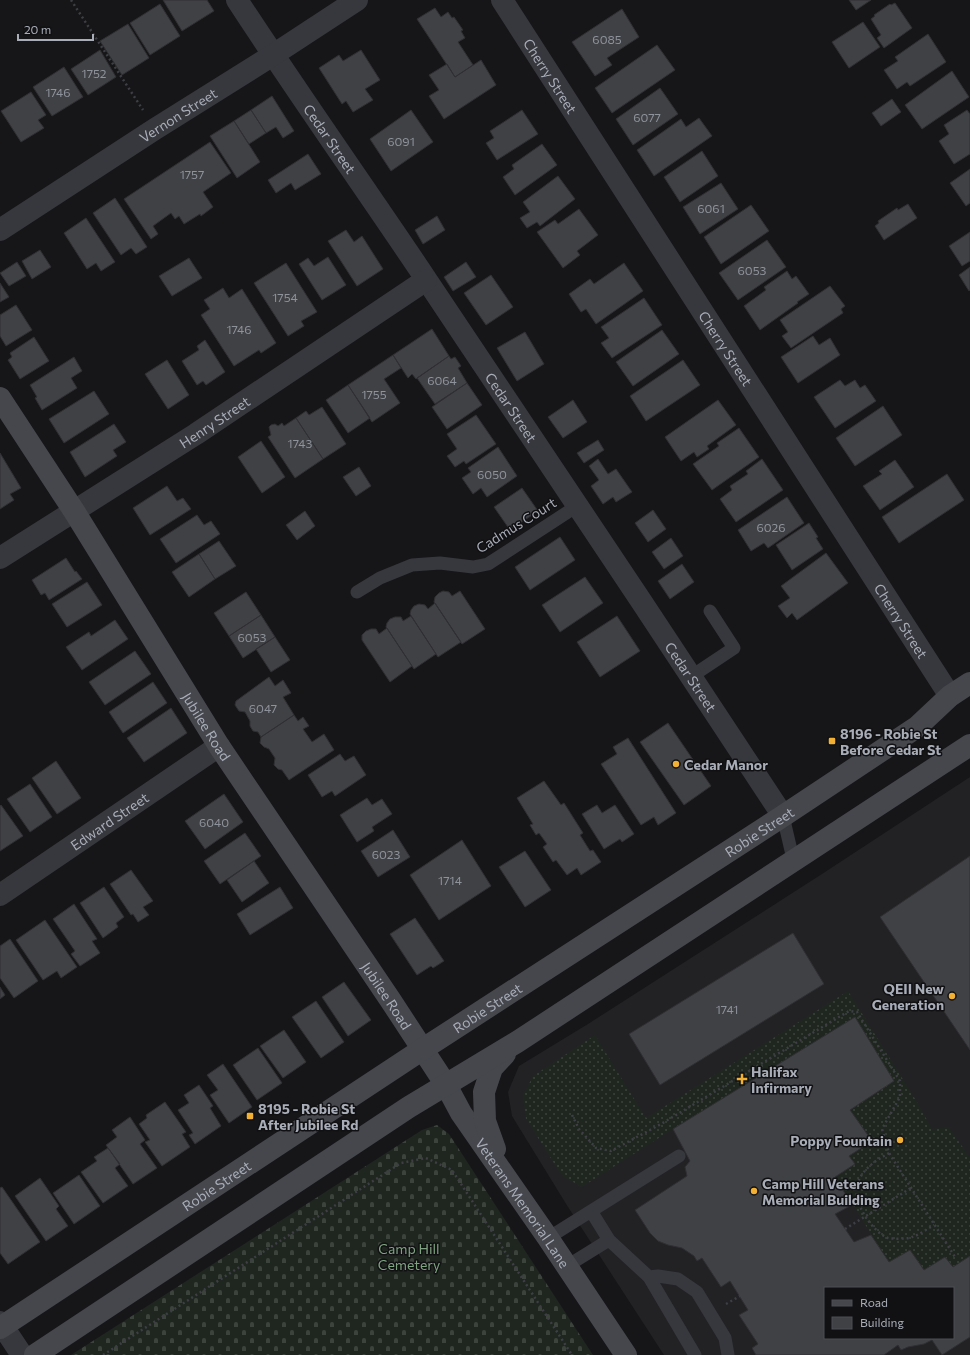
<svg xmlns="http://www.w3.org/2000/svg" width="970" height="1355" font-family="Commissioner,sans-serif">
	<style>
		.built { fill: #222225; fill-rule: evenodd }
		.cemetery { fill: url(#cemetery-stones) }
		.garden { fill: url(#garden-dots) }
		.building { fill: #404145; stroke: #303034; fill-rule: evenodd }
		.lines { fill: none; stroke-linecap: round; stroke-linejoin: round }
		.path { stroke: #3d3f44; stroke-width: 2.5; stroke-dasharray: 2 3; stroke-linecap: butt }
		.lane { stroke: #37383d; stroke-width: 13 }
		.street { stroke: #37383d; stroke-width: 22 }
		.secondary { stroke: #45474d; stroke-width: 22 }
		.poi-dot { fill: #f2b134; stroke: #111113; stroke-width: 1.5 }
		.labels { text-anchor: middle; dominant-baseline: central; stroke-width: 3; stroke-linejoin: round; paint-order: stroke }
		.number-label { font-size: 12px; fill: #8e929b }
		.street-label { font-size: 14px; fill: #a8adb8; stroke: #111113 }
		.poi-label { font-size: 14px; font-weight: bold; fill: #a8adb8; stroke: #111113; text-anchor: start }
		.park-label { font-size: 14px; fill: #7fa381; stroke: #111113 }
	</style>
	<defs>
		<pattern id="cemetery-stones" width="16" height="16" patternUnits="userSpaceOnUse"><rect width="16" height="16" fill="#1e261f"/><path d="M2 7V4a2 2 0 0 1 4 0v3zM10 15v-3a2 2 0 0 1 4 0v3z" fill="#3c433d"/></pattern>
		<pattern id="garden-dots" width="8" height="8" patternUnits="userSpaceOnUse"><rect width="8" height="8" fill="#1e261f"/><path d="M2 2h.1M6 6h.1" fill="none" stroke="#3c433d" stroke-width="1.8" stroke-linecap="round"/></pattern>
	</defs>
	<rect width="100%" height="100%" fill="#161618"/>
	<path class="built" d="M970 777V1355H664L568 1207 512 1116 508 1092 519 1066 588 1024 822 874ZM825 1288H953V1338H825Z"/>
	<path class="cemetery" d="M437 1125 449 1134 593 1355H71L422 1130Z"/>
	<path class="garden" d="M848 991 917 1102 932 1129 949 1127 970 1158V1256L953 1267 945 1257 924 1270 910 1250 889 1262 835 1177 855 1164 849 1156 872 1141 850 1110 673 1129 582 1187 562 1176 526 1119 523 1095 533 1076 595 1035 646 1118Z"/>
	<path class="building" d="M163 0H207L214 11 182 31Z
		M849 0H871L856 10Z
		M895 3 912 28 884 48 877 38 881 35 871 19 875 16 874 15 890 4 891 5Z
		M160 4 180 36 150 55 130 23Z
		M435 8 441 17 448 12 452 18 454 17 463 30 461 31 465 38 458 42 473 65 455 77 417 19Z
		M622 9 639 37 607 58 612 65 595 76 572 42Z
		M863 22 880 47 849 68 832 42Z
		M128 24 149 58 122 75 100 41Z
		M928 34 946 62 910 86 907 82 897 89 884 70 898 61 895 57Z
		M657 45 675 70 612 113 595 88Z
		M100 50 116 77 88 95 71 69Z
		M361 50 380 80 365 89 373 100 353 112 346 101 342 104 319 68 339 55 343 61Z
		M481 60 496 85 444 119 429 96 439 90 429 75 447 64 455 77Z
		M64 67 83 97 52 116 33 87Z
		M952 71 969 97 922 129 905 105Z
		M660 88 678 114 633 145 616 119Z
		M31 92 46 115 38 120 44 128 21 142 1 111Z
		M272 96 294 131 283 138 276 127 266 133 251 110Z
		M892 99 901 112 881 126 872 113Z
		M251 110 266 133 249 144 234 121Z
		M411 110 433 142 391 171 370 139Z
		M522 110 538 134 497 160 486 143 494 138 490 131Z
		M967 110 970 114V154L954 164 939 141 949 134 944 125Z
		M699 118 712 136 654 176 637 150 681 119 686 127Z
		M234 121 260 162 237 178 210 136Z
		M210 142 231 173 203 192 213 207 201 216 200 214 184 224 179 216 175 219 171 213 153 226 158 234 151 239 124 199Z
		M542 144 557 165 515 195 503 177 514 169 512 165Z
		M702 151 718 176 680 202 664 177Z
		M308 154 321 174 295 190 291 183 276 193 268 180Z
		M970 169V203L966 206 950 183Z
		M558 176 575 199 540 226 537 222 527 228 520 218 530 212 523 202Z
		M721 183 738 209 700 234 683 207Z
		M115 198 147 247 136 254 131 248 121 255 93 213Z
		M908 204 917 218 884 240 875 226 879 223 878 221 897 208 898 210Z
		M751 205 769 231 721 264 704 237Z
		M579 209 598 235 577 251 580 255 563 268 537 232 555 220 558 224Z
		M437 216 445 230 423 244 415 230Z
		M86 218 115 262 101 271 96 263 87 269 64 233Z
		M346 230 354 242 362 236 383 269 357 286 328 241Z
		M970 232V261L962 266 949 246Z
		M767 240 786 267 738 300 719 273Z
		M40 250 51 267 32 279 22 261Z
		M328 257 346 285 322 300 299 264 308 258 314 266Z
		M189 258 202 278 172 296 159 276Z
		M17 262 26 276 9 286 0 273Z
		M466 262 476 277 453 291 444 277Z
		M286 263 317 312 301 321 304 326 288 336 254 283Z
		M624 263 643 291 596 324 586 309 581 312 569 294 590 279 594 284Z
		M970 267V290L969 291 959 275Z
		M787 271 792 279 796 276 809 294 797 302 798 303 760 330 744 306 766 290 764 287Z
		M491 275 513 307 486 325 464 293Z
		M0 283 9 297 0 302Z
		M830 286 845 306 841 309 843 313 791 348 782 336 788 332 780 320Z
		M223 288 229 298 242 289 276 343 261 353 259 350 234 366 201 315 210 309 204 300Z
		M644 298 662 325 612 358 601 343 609 338 601 327Z
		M16 305 32 330 6 346 0 336V315Z
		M432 329 449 356 416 379 412 374 408 378 393 355Z
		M662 330 679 354 633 386 616 362Z
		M525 332 544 364 517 381 497 348Z
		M813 336 819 345 830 338 840 355 798 383 781 357Z
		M34 337 49 361 20 379 8 360 12 357 10 353Z
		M205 340 225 372 206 385 203 381 197 385 182 361 199 350 197 346Z
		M393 355 401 368 384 379 400 403 372 422 348 385Z
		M449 356 451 359 455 357 461 366 458 368 467 383 435 404 417 378Z
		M74 357 82 371 71 378 77 388 42 410 35 398 37 397 30 385Z
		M167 360 189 395 168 409 145 374Z
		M683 360 700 385 646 421 630 396Z
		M840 380 845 386 855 380 860 388 865 385 876 401 835 428 814 397Z
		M467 383 482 405 447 429 432 407Z
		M348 385 370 418 348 433 326 400Z
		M94 391 109 414 64 443 49 419Z
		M573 400 587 422 563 438 548 417Z
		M718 400 736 425 707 446 709 449 697 457 694 452 681 461 665 437Z
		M883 406 902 435 855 466 836 438Z
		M322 407 346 444 323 459 296 418 306 411 309 415Z
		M476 415 496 444 466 464 464 461 455 467 447 456 457 449 447 434Z
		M296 418 323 459 295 478 268 437 271 435 269 427 271 425 275 424 278 426 282 423 284 426Z
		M114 424 126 442 113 450 117 456 85 477 70 452Z
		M739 428 759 457 712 490 693 464 719 446 717 443Z
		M598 440 604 450 584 463 577 453Z
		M261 441 285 477 262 493 238 457Z
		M498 447 517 476 487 497 481 488 473 494 462 478 471 472 468 468Z
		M0 453 21 488 10 494 14 500 0 509Z
		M598 459 608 474 616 469 632 492 616 502 613 497 603 504 591 486 599 480 589 466Z
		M762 459 783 490 736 522 720 499 732 490 730 486 748 474 746 471Z
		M895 460 914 487 880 510 863 486 882 474 879 471Z
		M359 467 371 486 356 496 343 477Z
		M947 474 964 500 899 543 882 517Z
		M167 486 177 501 183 498 191 509 150 535 133 508Z
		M522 488 538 511 510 530 494 507Z
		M787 497 804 523 768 548 764 543 751 551 738 530Z
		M653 510 666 529 648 542 635 523Z
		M305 511 315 526 297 540 286 525Z
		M197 515 204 525 211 521 220 534 176 563 160 539Z
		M809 523 818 537 816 538 823 549 792 570 776 545Z
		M560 537 575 560 530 590 515 567Z
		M671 538 683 556 664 569 652 552Z
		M219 541 236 566 215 579 199 554Z
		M826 553 848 583 797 620 792 613 787 618 778 606 790 598 781 586Z
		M199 554 215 579 189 597 172 572Z
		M66 558 75 572 76 571 82 579 49 600 45 593 41 595 32 580Z
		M682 564 694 582 670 599 658 581Z
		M585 577 603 603 560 632 542 605Z
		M87 582 102 605 67 627 52 604Z
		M443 591 449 592 452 596 460 591 485 629 462 644 434 602 435 597 439 593Z
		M246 592 261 615 229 636 214 613Z
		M435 603 461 642 438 657 410 614 411 610 414 606 419 604 425 605 428 609Z
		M261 615 275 637 243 658 229 636Z
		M411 616 436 654 414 669 386 627 387 623 390 619 395 617H401L403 621Z
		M617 616 640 651 600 677 577 642Z
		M115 620 128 639 82 670 66 647 89 632 91 636Z
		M387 628 412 666 390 682 362 640V635L366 631 371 629H376L379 634Z
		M275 637 290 660 271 672 256 649Z
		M135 651 151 674 105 705 89 682Z
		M269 677 275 686 283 680 291 693 283 697 294 715 261 737 258 732 253 731 250 726V721L245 712 239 711 235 705 236 701Z
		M153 682 167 703 123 733 109 712Z
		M171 708 187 733 144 762 127 738Z
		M294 715 298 721 303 717 309 726 303 729 312 742 324 734 334 750 289 780 282 770 278 769 274 765 275 758 269 749 264 747 260 743 261 737Z
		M668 723 711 786 684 805 640 742Z
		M628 738 676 813 658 825 654 817 641 825 601 764 617 754 613 747Z
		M340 754 345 761 354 756 366 775 335 796 332 791 322 797 308 775Z
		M56 761 81 798 57 814 32 778Z
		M544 781 561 805 564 803 583 833 580 835 590 851 593 850 601 862 581 875 577 868 567 875 556 860 553 862 543 847 547 844 539 833 536 835 530 825 533 824 517 798Z
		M30 784 52 817 30 832 7 799Z
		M224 794 243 822 205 849 185 821Z
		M367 798 372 805 382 799 392 814 372 827 374 831 357 842 340 815Z
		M1 805 23 836 0 851V806Z
		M597 805 602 813 615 805 634 834 622 842 620 839 604 849 582 814Z
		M393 830 410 857 378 877 361 851Z
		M245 833 261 856 220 884 204 861Z
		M462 840 491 886 439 920 410 875Z
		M525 851 551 890 525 907 499 867Z
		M970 856V1050L880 917Z
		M254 861 269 883 242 902 227 880Z
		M131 870 153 901 143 907 149 915 138 922 133 914 131 915 110 884Z
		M104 887 124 917 116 923 118 927 103 938 80 903Z
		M280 887 293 908 250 935 237 914Z
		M74 904 97 939 92 941 100 953 80 966 71 954 75 951 53 919Z
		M415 918 444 961 433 968 431 966 417 975 390 934Z
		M45 920 77 967 61 978 57 971 43 980 16 940Z
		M793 933 824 984 660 1085 629 1034Z
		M10 939 38 981 14 998 0 978V946Z
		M344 982 371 1020 348 1036 322 997Z
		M0 987 5 995 0 999Z
		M316 1001 344 1042 321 1058 292 1017Z
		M855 1017 894 1081 850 1110 872 1141 849 1156 855 1164 835 1177 852 1205 835 1214 854 1242 871 1235 889 1262 910 1250 924 1270 945 1257 953 1267 970 1256V1337L942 1355 932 1340 924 1344 908 1347 901 1350 898 1345 884 1355H756L752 1348 758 1344 739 1315 748 1310 730 1281 721 1287 702 1258 697 1261 694 1256 682 1248 668 1245 658 1241 650 1233 635 1210 687 1176 685 1167 690 1161 673 1129ZM825 1288H953V1338H825Z
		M284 1030 306 1062 283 1078 260 1046Z
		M258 1048 282 1083 257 1100 233 1065Z
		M223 1064 252 1107 229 1123 210 1095 218 1090 207 1075Z
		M199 1085 213 1106 210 1108 221 1126 195 1144 189 1135 193 1133 178 1110 189 1103 184 1095Z
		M165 1102 186 1132 182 1134 190 1147 162 1166 145 1142 150 1140 139 1124 147 1118 146 1115Z
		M130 1117 145 1140 140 1144 157 1168 133 1184 106 1145 117 1137 112 1130Z
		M108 1148 120 1164 115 1168 128 1186 103 1203 81 1172 97 1161 94 1157Z
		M79 1175 100 1206 74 1224 53 1193Z
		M40 1178 59 1206 56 1209 68 1226 46 1241 15 1196Z
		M2 1187 40 1242 8 1264 0 1253V1188Z"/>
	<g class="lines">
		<path class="path" d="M71 0 143 110
			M572 1115 579 1129 596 1148 611 1151 661 1124 849 1011 857 1012 900 1081V1097L882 1129 889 1153 955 1257
			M889 1153C875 1161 862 1169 857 1185 852 1201 872 1232 888 1238 891 1239 909 1239 912 1237 919 1235 927 1229 934 1225
			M845 1229 911 1188
			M726 1304 740 1296
			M103 1355 401 1163 426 1158 452 1170 572 1355"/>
		<path class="lane" d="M357 592 380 578 412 565 440 563 473 567 488 564 577 506
			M692 676 734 648 710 611
			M783 816 793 859
			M591 1211 609 1240 649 1277 695 1355
			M548 1238 679 1156
			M567 1266 609 1240
			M649 1277 658 1276 678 1279 697 1292 725 1338 728 1355"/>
		<g class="street">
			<path id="s1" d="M237 0C299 95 365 188 428 282 547 460 666 637 783 816"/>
			<path id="s2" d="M502 0 950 696"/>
			<path id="s3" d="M0 230 155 129 273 55 357 0"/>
			<path id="s4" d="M0 558 196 434 426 280"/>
			<path id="s5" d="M0 895 219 746"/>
			<path d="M0 1322 22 1355"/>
		</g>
		<g class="secondary">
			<path id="s6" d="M0 398 74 511 219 746 391 1001 446 1085 461 1113 548 1238 626 1355"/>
			<path d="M495 1149 485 1121 484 1092 492 1068 505 1054"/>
			<path id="s7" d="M0 1328 423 1049 783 816 917 727 950 696 970 683"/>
			<path d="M35 1355 409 1107 517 1042 970 745"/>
		</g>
	</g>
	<g class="poi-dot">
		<rect x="828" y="737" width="8" height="8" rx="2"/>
		<circle cx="676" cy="764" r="4"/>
		<circle cx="952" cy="996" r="4"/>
		<path d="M740 1073h4v4h4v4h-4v4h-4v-4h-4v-4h4z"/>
		<rect x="246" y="1112" width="8" height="8" rx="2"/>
		<circle cx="900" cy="1140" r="4"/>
		<circle cx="754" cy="1191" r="4"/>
	</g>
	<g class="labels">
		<g class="number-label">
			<text x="607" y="39">6085</text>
			<text x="94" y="73">1752</text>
			<text x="58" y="92">1746</text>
			<text x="647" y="117">6077</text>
			<text x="401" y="141">6091</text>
			<text x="192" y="174">1757</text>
			<text x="711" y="208">6061</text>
			<text x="752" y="270">6053</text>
			<text x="285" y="297">1754</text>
			<text x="239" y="329">1746</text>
			<text x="442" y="380">6064</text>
			<text x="374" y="394">1755</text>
			<text x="300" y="443">1743</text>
			<text x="492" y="474">6050</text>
			<text x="771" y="527">6026</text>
			<text x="252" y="637">6053</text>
			<text x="263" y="708">6047</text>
			<text x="214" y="822">6040</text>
			<text x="386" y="854">6023</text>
			<text x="450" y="880">1714</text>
			<text x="727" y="1009">1741</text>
		</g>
		<g class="street-label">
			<text stroke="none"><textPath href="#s2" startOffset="90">Cherry Street</textPath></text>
			<text stroke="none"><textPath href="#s3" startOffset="212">Vernon Street</textPath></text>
			<text stroke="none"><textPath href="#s1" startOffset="167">Cedar Street</textPath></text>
			<text stroke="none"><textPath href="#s2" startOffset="414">Cherry Street</textPath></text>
			<text stroke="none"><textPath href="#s1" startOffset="491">Cedar Street</textPath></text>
			<text stroke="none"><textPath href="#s4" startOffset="254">Henry Street</textPath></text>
			<text transform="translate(516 525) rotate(-32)">Cadmus Court</text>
			<text stroke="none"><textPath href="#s2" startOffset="738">Cherry Street</textPath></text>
			<text stroke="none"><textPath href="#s1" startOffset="815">Cedar Street</textPath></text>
			<text stroke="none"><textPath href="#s6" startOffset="388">Jubilee Road</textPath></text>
			<text stroke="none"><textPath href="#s5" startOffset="132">Edward Street</textPath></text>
			<text stroke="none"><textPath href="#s7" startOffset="907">Robie Street</textPath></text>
			<text stroke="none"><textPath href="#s6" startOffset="712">Jubilee Road</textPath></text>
			<text stroke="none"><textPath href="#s7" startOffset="583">Robie Street</textPath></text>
			<text stroke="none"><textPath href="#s7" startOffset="259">Robie Street</textPath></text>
			<text stroke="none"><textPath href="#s6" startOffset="960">Veterans Memorial Lane</textPath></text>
		</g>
		<g class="poi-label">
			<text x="840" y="733">8196 - Robie St<tspan x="840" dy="16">Before Cedar St</tspan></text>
			<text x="684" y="764">Cedar Manor</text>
			<text x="944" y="988" text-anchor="end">QEII New<tspan x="944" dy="16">Generation</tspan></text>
			<text x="751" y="1071">Halifax<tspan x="751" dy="16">Infirmary</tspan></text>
			<text x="258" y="1108">8195 - Robie St<tspan x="258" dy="16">After Jubilee Rd</tspan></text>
			<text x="892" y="1140" text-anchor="end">Poppy Fountain</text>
			<text x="762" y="1183">Camp Hill Veterans<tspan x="762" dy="16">Memorial Building</tspan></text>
		</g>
		<g class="park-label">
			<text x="409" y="1248">Camp Hill<tspan x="409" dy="16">Cemetery</tspan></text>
		</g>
	</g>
	<rect x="824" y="1287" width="130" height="52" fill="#111113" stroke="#4d4f55"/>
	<rect x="832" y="1300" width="20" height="6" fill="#45474d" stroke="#4d4f55"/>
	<text x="860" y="1307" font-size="12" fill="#a8adb8">Road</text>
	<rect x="832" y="1317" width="20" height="12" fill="#404145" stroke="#4d4f55"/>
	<text x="860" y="1327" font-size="12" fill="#a8adb8">Building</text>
	<path d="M18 34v6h75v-6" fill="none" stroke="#a8adb8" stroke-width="2"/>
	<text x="24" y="34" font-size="12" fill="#a8adb8" stroke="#111113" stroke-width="3" paint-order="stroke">20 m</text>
</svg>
